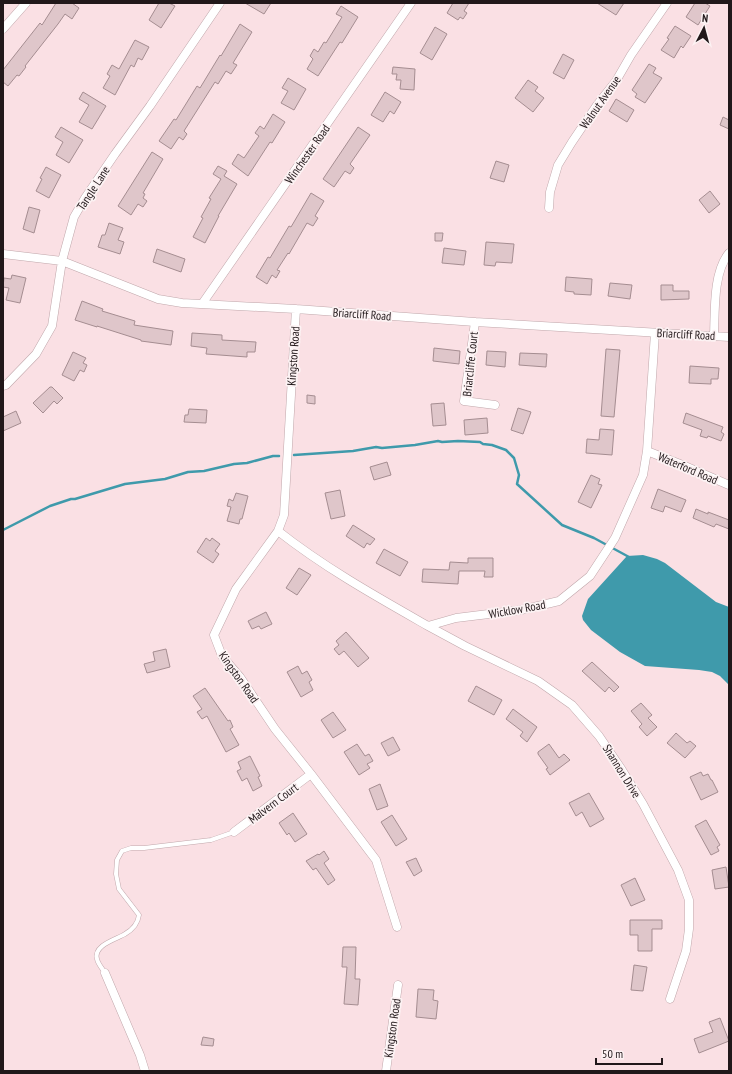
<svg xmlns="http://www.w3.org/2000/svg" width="732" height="1074" font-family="'PT Sans Narrow',sans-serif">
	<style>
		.water { fill: #3f9aab }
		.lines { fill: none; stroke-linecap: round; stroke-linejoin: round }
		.stream { stroke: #3f9aab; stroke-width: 2.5 }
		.building { fill: #dfc6ca; stroke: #a58d91 }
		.service-casing { stroke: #c0a7ab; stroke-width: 5 }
		.minor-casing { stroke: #c0a7ab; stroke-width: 9 }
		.service { stroke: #fff; stroke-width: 4 }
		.minor { stroke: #fff; stroke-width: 8 }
		.labels { text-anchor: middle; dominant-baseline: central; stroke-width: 3.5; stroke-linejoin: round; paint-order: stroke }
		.street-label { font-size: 12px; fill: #21181a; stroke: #fcf2f3 }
	</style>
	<rect width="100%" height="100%" fill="#fae0e4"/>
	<path class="water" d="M643 555 657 559 665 563 716 602 729 607V685L720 676 712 672 699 670 645 666 620 652 591 630 583 620 582 616 588 599 627 556Z"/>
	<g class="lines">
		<path class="stream" d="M294 455 353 451 376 447 382 448 415 445 438 441 442 442 458 441 480 442 483 444 492 445 506 450 514 458 519 475 517 484 562 525 594 538 629 557
			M3 530 50 506 71 499H75L125 484 165 479 188 472 204 471 234 464 247 463 273 456H279"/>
	</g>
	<path class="building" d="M56 3H72L79 8 72 19 65 14 58 24 25 66 26 67 19 76 17 75 8 86 3 82V70L40 23 42 25Z
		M159 3H169L175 6 161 28 149 20Z
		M245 3H271L264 14Z
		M453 3H469L464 11 467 13 463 19 460 17 458 20 447 13Z
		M597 3H624L616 15Z
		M695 3H705L710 6 698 25 686 17Z
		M341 6 358 17 342 43 340 42 318 76 307 69 313 59 310 56 314 49 318 52 324 42 326 43 342 17 336 14Z
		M240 24 252 32 233 63 237 65 231 74 226 71 218 84 215 82 184 131 187 134 183 140 179 137 171 149 159 141 174 119 176 120 197 86 200 88 220 55 221 56Z
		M675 26 691 36 683 48 681 46 674 58 661 50 669 39 667 38Z
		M435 27 447 34 432 60 420 53Z
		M135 40 149 47 142 60 138 58 134 67 131 65 115 95 103 88 110 76 107 74 112 65 119 69Z
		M563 54 574 60 564 79 553 73Z
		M649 64 656 68 653 73 662 78 645 103 635 97 637 94 632 90Z
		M393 67 415 69 414 90 400 89 401 80H396L397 74H392Z
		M288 78 306 89 294 110 281 103 288 91 282 88Z
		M528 80 538 87 535 91 544 98 533 112 515 98Z
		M83 92 106 106 92 129 79 122 89 105 79 99Z
		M385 92 401 102 394 114 390 111 383 122 371 115Z
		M616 99 634 110 627 122 609 111Z
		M273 114 285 122 272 143 270 142 248 176 232 164 238 154 244 158 259 136 255 133 260 126 264 129Z
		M723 117 729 120V129L720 125Z
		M61 127 83 140 69 163 56 155 63 142 55 137Z
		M358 127 370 135 350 164 354 168 350 174 345 171 334 187 323 179Z
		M152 152 163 159 143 193 145 194 143 198 147 201 143 207 138 204 131 215 118 206Z
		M496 161 509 165 504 182 490 178Z
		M218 166 227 171 224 176 237 184 218 216H219L205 243 193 237 203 218 201 217 211 199 209 198 221 179 213 174Z
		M46 167 61 175 49 198 36 191 42 179 40 178Z
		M710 191 720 204 709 213 699 200Z
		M311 193 324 201 315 216 318 218 313 226 307 223 289 254 288 253 277 270 280 271 276 278 272 275 267 284 256 277 268 257 270 258 289 226 291 227Z
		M29 207 40 210 34 233 23 229Z
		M109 223 123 228 118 240 124 242 120 254 98 247 102 235H105Z
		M435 233H443L442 241H435Z
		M486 242 514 244 512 263 496 262 495 266 484 265Z
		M444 248 466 251 464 265 442 263Z
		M157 249 185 259 181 272 153 262Z
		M12 275 26 278 20 303 6 300 9 288 3 287 4 278 11 279Z
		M566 277 592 279 591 295 574 294V292L565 291Z
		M610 283 632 285 630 299 608 296Z
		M661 285H673V291H689V299L661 300Z
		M82 301 103 309 102 311 135 321 134 325 173 331 171 345 141 341V340L97 326V327L75 320Z
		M192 333 222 335V340L256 342 255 352H247V357L206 354 207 348 191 346Z
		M434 348 460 351 459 364 433 361Z
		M606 349 620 350 614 417 601 416Z
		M487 351 506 352 505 367 486 365Z
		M73 352 86 358 83 363 87 365 84 372 80 370 74 381 62 375Z
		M520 353 547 354 546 367 519 365Z
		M690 366 719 368 718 379H711V384L689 383Z
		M50 387H52L63 398 57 404 54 401 43 413 33 403Z
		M307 395 315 396V404L307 403Z
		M444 403 446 425 433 426 431 404Z
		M518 408 531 412 523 434 511 430Z
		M189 409 207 410 206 423 184 422 185 415H188Z
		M16 411 21 423 3 431V417Z
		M686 413 723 427 721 432 724 434 721 441 708 436 707 438 700 436 702 430 683 423Z
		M487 418 488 433 465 435 464 420Z
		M600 429 614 430 612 455 586 453 587 439 599 440Z
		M387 462 391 475 374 480 370 467Z
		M591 475 600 479 598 484 602 485 591 508 578 502Z
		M658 489 686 500 681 512 665 506 663 512 651 508Z
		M340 490 345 516 331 519 325 493Z
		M236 493 248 496 242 519H240L239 524 227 521 231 507 227 506 229 499 233 501Z
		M696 509 708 514V512L729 520V529L716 524 714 527 693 518Z
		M353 525 375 539 370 545 367 543 364 548 346 536Z
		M206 538 210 541 212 538 220 544 215 551 219 554 213 563 197 552Z
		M384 549 408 562 400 576 376 563Z
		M468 558H493V577H484L485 571H459L458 584 422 582 423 569 449 570 450 562 468 563Z
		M299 568 311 575 297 595 286 588Z
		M266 612 272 624 261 629 259 626 252 629 248 621Z
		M346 632 369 658 358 667 344 651 339 655 334 649 339 645 336 641Z
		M166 649 170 667 147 673 144 664 155 661 153 652Z
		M592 662 619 687 614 692 609 687 605 692 582 671Z
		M298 666 302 674 307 671 312 680 309 682 313 690 301 697 287 672Z
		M476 686 502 700 494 715 468 701Z
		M205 688 228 721 230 720 233 727 230 729 239 745 226 752 207 716 202 719 197 712 202 709 193 696Z
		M641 703 652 715 648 718 657 727 647 736 639 727 642 724 631 711Z
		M513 709 537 727 527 742 520 736 523 732 506 719Z
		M333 712 346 730 333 738 321 720Z
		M676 733 687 743 690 741 696 746 685 758 667 743Z
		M393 737 400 750 388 756 381 743Z
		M357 744 365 756 369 754 373 761 367 764 370 768 359 775 344 752Z
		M549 744 559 758 564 754 570 760 550 775 546 769 548 768 538 754V752Z
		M250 756 260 776 258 777 262 786 253 791 247 778 242 781 237 771 241 769 238 762Z
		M701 772 703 776 708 774 711 780H712L718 792 701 800 690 777Z
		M380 784 388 806 377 810 369 789Z
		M589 793 604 819 590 827 582 812 576 816 569 803Z
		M293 813 307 834 295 842 289 833 287 835 279 823Z
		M392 815 407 839 396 846 381 822Z
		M706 820 720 845 717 847 719 851 711 855 695 826Z
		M324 851 329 859 324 863 335 880 328 885 316 868 313 870 306 861 318 854 319 855Z
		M416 858 422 871 414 876 406 862Z
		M726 867 729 887 715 889 712 870Z
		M635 878 645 900 631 906 621 885Z
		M630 920H662V929H652V951H638V935H630Z
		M343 947H356L355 979H360L358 1005 344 1004 347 967H342Z
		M634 965 647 967 643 991 631 990Z
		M418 989 434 990 433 1000 438 1001 436 1019 416 1017Z
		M720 1018 729 1041 699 1053 694 1039 713 1032 709 1022Z
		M203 1037 214 1039 213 1046 201 1045Z"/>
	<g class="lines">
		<g class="service-casing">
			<path id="service" d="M105 973C102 968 98 964 97 959 93 945 117 939 125 934 132 930 138 923 139 915L119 889 116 874 117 860 122 851 131 848H144L211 840 234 832"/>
		</g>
		<g class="minor-casing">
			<path id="minor" d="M3 29 26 3
				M549 208 550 192 558 165 572 142 597 105 616 81 631 55 667 3
				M3 254 62 261 158 299 182 303 296 309 475 322 729 337
				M202 304 411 3
				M296 309 284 515 278 531 236 589 214 635 222 656 240 677 275 729 311 774 376 860 397 927
				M475 322 464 401 495 405
				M714 336C715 311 713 272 729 253
				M3 386 6 385 36 354 52 326 62 261 74 217 85 198 115 154 150 106 220 3
				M647 451 680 464 729 485
				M278 531C325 568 377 597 428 626L456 618 521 610 559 601 590 576 615 538 643 475 647 451 655 333
				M428 626 465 646 538 681 572 705 599 736 622 770 643 804 678 870 689 900V929L686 951 670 999
				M234 832 311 774
				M105 973 140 1055 145 1071
				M386 1071 398 985"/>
		</g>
		<use href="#service" class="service"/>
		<use href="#minor" class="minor"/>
	</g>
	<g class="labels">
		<g class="street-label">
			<text transform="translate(600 102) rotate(-55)">Walnut Avenue</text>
			<text transform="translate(307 154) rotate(-55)">Winchester Road</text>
			<text transform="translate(93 188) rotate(-57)">Tangle Lane</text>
			<text transform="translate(362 314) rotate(4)">Briarcliff Road</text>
			<text transform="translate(686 334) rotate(3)">Briarcliff Road</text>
			<text transform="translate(293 356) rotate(-86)">Kingston Road</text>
			<text transform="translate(470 364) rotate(-84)">Briarcliffe Court</text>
			<text transform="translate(688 468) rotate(23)">Waterford Road</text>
			<text transform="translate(517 609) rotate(-10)">Wicklow Road</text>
			<text transform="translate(239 677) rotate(55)">Kingston Road</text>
			<text transform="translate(622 771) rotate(58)">Shannon Drive</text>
			<text transform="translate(273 803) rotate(-37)">Malvern Court</text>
			<text transform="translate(392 1028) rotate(-82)">Kingston Road</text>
		</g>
	</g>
	<rect width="732" height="1074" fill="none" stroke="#21181a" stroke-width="8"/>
	<g transform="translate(704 28) rotate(6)" stroke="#fcf2f3" stroke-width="3" paint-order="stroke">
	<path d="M0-3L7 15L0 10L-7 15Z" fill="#21181a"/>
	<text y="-6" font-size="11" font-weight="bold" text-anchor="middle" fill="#21181a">N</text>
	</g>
	<path d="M596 1058v6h66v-6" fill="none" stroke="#21181a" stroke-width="2"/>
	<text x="602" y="1058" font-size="12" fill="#21181a" stroke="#fcf2f3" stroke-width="3" paint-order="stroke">50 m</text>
</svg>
